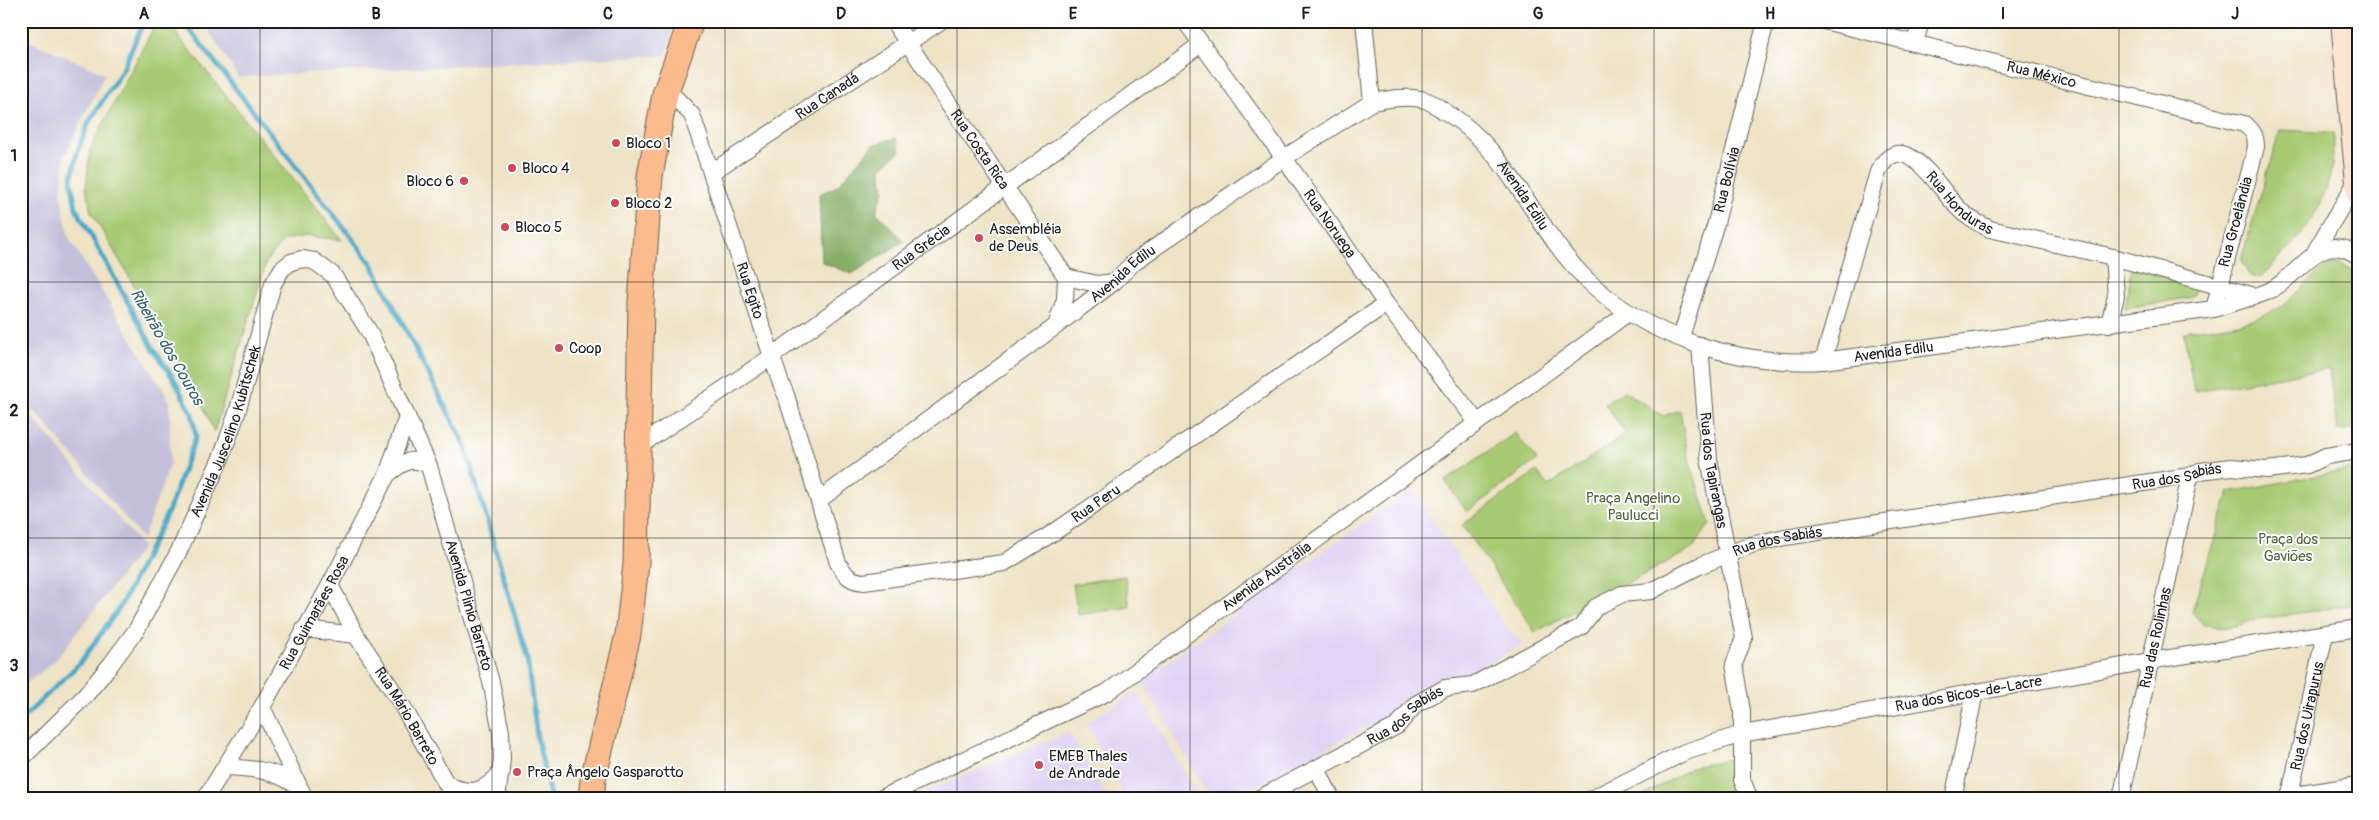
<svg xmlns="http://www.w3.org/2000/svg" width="2379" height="820" font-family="Pangolin,sans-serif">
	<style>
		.built { fill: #e0d4f4 }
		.industrial { fill: #c4c0db }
		.green { fill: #a7ca73; stroke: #627348 }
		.forest { fill: #85ae65; stroke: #506540 }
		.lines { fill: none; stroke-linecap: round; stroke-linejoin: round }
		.stream { stroke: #49a8c8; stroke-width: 5 }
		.street-casing { stroke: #666258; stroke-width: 18 }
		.secondary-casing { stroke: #666258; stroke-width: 24 }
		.primary-casing { stroke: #666258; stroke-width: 27 }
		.street { stroke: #fff; stroke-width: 16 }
		.secondary { stroke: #fde4d1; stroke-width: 22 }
		.primary { stroke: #fbbb8c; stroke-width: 25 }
		.grid { fill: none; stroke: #1c1c1c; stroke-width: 1; stroke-opacity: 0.55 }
		.poi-dot { fill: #d1495b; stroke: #fff; stroke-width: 2 }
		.labels { text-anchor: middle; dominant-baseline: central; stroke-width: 4; stroke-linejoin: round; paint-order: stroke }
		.street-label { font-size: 15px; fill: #1c1c1c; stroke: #fff }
		.poi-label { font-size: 15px; fill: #1c1c1c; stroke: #fff; text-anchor: start }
		.park-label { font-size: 15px; fill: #54623f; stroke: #fff }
		.water-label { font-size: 16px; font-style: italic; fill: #326272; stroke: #fff }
		.neatline { fill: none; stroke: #1c1c1c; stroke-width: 2 }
		.grid-label { font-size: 16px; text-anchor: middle; font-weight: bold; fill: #1c1c1c }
	</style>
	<rect width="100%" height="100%" fill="#fff"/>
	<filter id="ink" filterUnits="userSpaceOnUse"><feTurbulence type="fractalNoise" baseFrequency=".02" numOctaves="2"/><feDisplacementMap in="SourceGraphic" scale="10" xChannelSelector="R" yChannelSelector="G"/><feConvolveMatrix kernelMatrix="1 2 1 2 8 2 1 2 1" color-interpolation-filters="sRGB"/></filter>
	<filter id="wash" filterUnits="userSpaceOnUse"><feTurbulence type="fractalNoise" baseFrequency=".0096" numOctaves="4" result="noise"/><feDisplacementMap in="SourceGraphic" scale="20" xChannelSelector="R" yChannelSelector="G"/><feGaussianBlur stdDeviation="1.12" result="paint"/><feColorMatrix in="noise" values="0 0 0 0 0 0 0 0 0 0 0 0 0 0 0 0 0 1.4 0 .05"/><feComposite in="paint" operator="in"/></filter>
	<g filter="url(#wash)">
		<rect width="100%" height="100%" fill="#efe3c6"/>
		<path class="built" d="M1411 489 1510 631 1524 644 1230 799H1210L1142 680Z
			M1137 691 1200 799H1126L1086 723Z
			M1069 732 1109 799H908Z"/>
		<path class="industrial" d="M203 21H674L667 55 238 77Z
			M25 39 105 74 64 157 61 196 69 238 170 401V464L143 539 34 410 21 420V42Z
			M33 418 143 547 55 661 21 687V427Z"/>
		<path class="green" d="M157 21H166L342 240 306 236 284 240 267 260 214 432 197 392 91 212 86 188 90 149Z
			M2280 130 2334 133C2334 187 2319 218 2281 256 2273 264 2267 274 2255 278L2249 275 2241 260Z
			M2338 264 2358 274V428L2337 431 2329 369 2194 391 2184 334 2189 330C2222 326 2255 324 2284 304 2302 290 2315 267 2338 264Z
			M2132 268 2196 285 2194 295 2188 298 2125 308Z
			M1624 391 1663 416 1680 410 1688 456 1710 524 1692 549 1535 632 1462 525 1537 471 1548 486 1626 434 1605 404Z
			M1515 433 1537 460 1467 512 1445 481Z
			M2358 468V604L2254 620 2236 626 2217 628 2202 623 2192 612 2229 492Z
			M1125 576 1130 607 1078 615 1073 584Z
			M1742 756 1737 799H1637L1693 767Z"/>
		<path class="forest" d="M896 138 900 151 881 168 884 190 876 212 904 241 852 274 822 262 819 194 837 186 874 144Z"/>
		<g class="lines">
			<path class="stream" d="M183 21 372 264 465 445 527 658 537 737 551 799
				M21 720 80 663 120 607 168 512 196 436 192 414 175 381 153 348 76 208 71 180 78 150 89 122 123 69 144 21"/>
		</g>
	</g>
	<g filter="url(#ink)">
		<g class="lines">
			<g class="street-casing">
				<g id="street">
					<path id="s1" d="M893 21 1066 277 1065 299 1056 326"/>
					<path id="s2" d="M1185 21 1284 158 1386 304 1477 422"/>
					<path d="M1364 21 1372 102"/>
					<path id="s3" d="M1824 21 2244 124C2253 130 2256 136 2256 147L2214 309"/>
					<path d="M1915 43 1921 21"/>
					<path id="s4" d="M667 89 692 115 780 381 786 395 838 563C845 575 850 581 864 582L1004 563 1056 531 1386 304"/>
					<path id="s5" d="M712 172 941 21"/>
					<path d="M2313 255 2356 182"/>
					<path d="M1066 277 1097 284 1114 282"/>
					<path d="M2109 324 2116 296 2113 257"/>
					<path id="s6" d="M1681 337 1716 223 1766 21"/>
					<path id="s7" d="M1700 345 1709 459 1744 638 1734 664 1742 711V780L1750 799"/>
					<path id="s8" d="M1823 361 1878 172C1902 122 1939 189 1958 208 1967 218 1978 223 1990 229L2113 257 2251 295"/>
					<path id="s9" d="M639 446 761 364 1201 44"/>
					<path d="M387 475C401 463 412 455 429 466"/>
					<path id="s10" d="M819 500 1056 326 1114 282 1134 262 1284 158 1372 102C1388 99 1409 95 1425 100 1431 102 1438 107 1444 111 1509 148 1533 226 1584 277 1646 338 1737 366 1823 361L2214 309C2231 303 2253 298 2269 291 2300 277 2319 227 2358 256"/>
					<path id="s11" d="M330 585 356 635 399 700 455 799"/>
					<path d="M304 629 356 635"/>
					<path d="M262 707 305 799"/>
					<path id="s12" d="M21 759 85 696 111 664 137 629 179 551 221 458 237 413 273 284 282 269 291 262 302 259 314 261 333 275 370 333 429 466 491 682 501 732 502 759 497 799"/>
					<path d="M226 767C255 769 272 769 298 786"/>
					<path d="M1317 769 1332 799"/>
					<path d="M447 784C471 797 486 791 502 771"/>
					<path d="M2289 796 2358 785"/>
					<path id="s13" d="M205 799 262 707 330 585 387 475 407 417"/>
					<path id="s14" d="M880 799 1106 693 1628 313"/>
					<path id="s15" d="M1258 799 1397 726 1416 704 1445 688 1473 685 1581 627 1596 607 1622 594 1651 591 1699 566 1751 545 1785 537 2190 476 2200 471 2231 467 2267 470 2307 465 2326 456 2358 451"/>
					<path id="s16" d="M1591 799 1685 752 1742 734 2150 661 2358 628"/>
					<path d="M1953 799 1975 692"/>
					<path id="s17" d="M2121 799 2190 476"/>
					<path id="s18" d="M2289 799 2325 634"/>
				</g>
			</g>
			<g class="secondary-casing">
				<path id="secondary" d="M2342 21 2358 194"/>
			</g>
			<g class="primary-casing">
				<path id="primary" d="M591 799 593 779 628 635 636 564 641 302 650 176 665 94 691 21"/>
			</g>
			<use href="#street" class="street"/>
			<use href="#secondary" class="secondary"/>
			<use href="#primary" class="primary"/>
		</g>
	</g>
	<path class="grid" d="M260 21V799M492 21V799M725 21V799M957 21V799M1190 21V799M1422 21V799M1654 21V799M1887 21V799M2119 21V799M21 282H2358M21 538H2358"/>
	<g class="poi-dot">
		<circle cx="616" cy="143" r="5"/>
		<circle cx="512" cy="168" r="5"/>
		<circle cx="464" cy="181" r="5"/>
		<circle cx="615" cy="203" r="5"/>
		<circle cx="505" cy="227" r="5"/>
		<circle cx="979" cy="238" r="5"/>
		<circle cx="559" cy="348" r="5"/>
		<circle cx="1039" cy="765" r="5"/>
		<circle cx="517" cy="772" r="5"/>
	</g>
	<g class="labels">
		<g class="street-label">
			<text stroke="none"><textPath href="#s3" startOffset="224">Rua México</textPath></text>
			<text stroke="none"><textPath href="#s5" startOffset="138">Rua Canadá</textPath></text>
			<text stroke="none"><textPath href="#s1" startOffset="155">Rua Costa Rica</textPath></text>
			<text stroke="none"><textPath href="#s6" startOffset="164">Rua Bolívia</textPath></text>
			<text stroke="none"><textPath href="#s10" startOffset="874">Avenida Edilu</textPath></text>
			<text stroke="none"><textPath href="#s8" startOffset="306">Rua Honduras</textPath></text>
			<text transform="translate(2236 222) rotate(-75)">Rua Groelândia</text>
			<text stroke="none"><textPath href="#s2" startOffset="249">Rua Noruega</textPath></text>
			<text stroke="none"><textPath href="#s9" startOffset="345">Rua Grécia</textPath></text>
			<text stroke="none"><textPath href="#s10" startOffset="379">Avenida Edilu</textPath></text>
			<text stroke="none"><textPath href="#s4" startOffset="221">Rua Egito</textPath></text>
			<text stroke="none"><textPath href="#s10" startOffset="1308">Avenida Edilu</textPath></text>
			<text stroke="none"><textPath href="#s12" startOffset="392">Avenida Juscelino Kubitschek</textPath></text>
			<text stroke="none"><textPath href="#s7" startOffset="126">Rua dos Tapirangas</textPath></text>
			<text stroke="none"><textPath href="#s15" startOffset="995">Rua dos Sabiás</textPath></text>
			<text stroke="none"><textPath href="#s4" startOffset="792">Rua Peru</textPath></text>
			<text stroke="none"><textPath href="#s15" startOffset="590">Rua dos Sabiás</textPath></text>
			<text stroke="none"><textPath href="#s14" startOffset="448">Avenida Austrália</textPath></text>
			<text stroke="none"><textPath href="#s12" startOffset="982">Avenida Plinio Barreto</textPath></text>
			<text stroke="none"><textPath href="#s13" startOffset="216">Rua Guimarães Rosa</textPath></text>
			<text stroke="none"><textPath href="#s17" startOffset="165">Rua das Rolinhas</textPath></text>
			<text stroke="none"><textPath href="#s16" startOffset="395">Rua dos Bicos-de-Lacre</textPath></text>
			<text stroke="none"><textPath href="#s11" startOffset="152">Rua Mário Barreto</textPath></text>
			<text stroke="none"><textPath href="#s15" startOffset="170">Rua dos Sabiás</textPath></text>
			<text stroke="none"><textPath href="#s18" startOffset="85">Rua dos Uirapurus</textPath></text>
		</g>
		<g class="poi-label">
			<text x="626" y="143">Bloco 1</text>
			<text x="522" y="168">Bloco 4</text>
			<text x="454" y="181" text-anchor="end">Bloco 6</text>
			<text x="625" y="203">Bloco 2</text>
			<text x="515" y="227">Bloco 5</text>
			<text x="989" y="229">Assembléia<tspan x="989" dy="17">de Deus</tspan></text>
			<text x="569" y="348">Coop</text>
			<text x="1049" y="756">EMEB Thales<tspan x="1049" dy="17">de Andrade</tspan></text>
			<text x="527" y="772">Praça Ângelo Gasparotto</text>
		</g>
		<g class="park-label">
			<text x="1633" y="498">Praça Angelino<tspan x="1633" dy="17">Paulucci</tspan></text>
			<text x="2288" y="539">Praça dos<tspan x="2288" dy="17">Gaviões</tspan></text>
		</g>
		<g class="water-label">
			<text transform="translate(167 347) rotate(60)">Ribeirão dos Couros</text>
		</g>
	</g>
	<rect width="2379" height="820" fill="none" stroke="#fff" stroke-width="55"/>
	<rect x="28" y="28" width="2324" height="764" class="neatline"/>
	<g class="grid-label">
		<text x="144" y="19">A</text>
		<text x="376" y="19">B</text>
		<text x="608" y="19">C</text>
		<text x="841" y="19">D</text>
		<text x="1073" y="19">E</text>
		<text x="1306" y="19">F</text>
		<text x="1538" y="19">G</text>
		<text x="1770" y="19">H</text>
		<text x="2003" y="19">I</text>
		<text x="2235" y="19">J</text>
		<text x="14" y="161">1</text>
		<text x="14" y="416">2</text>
		<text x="14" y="671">3</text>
	</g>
</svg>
